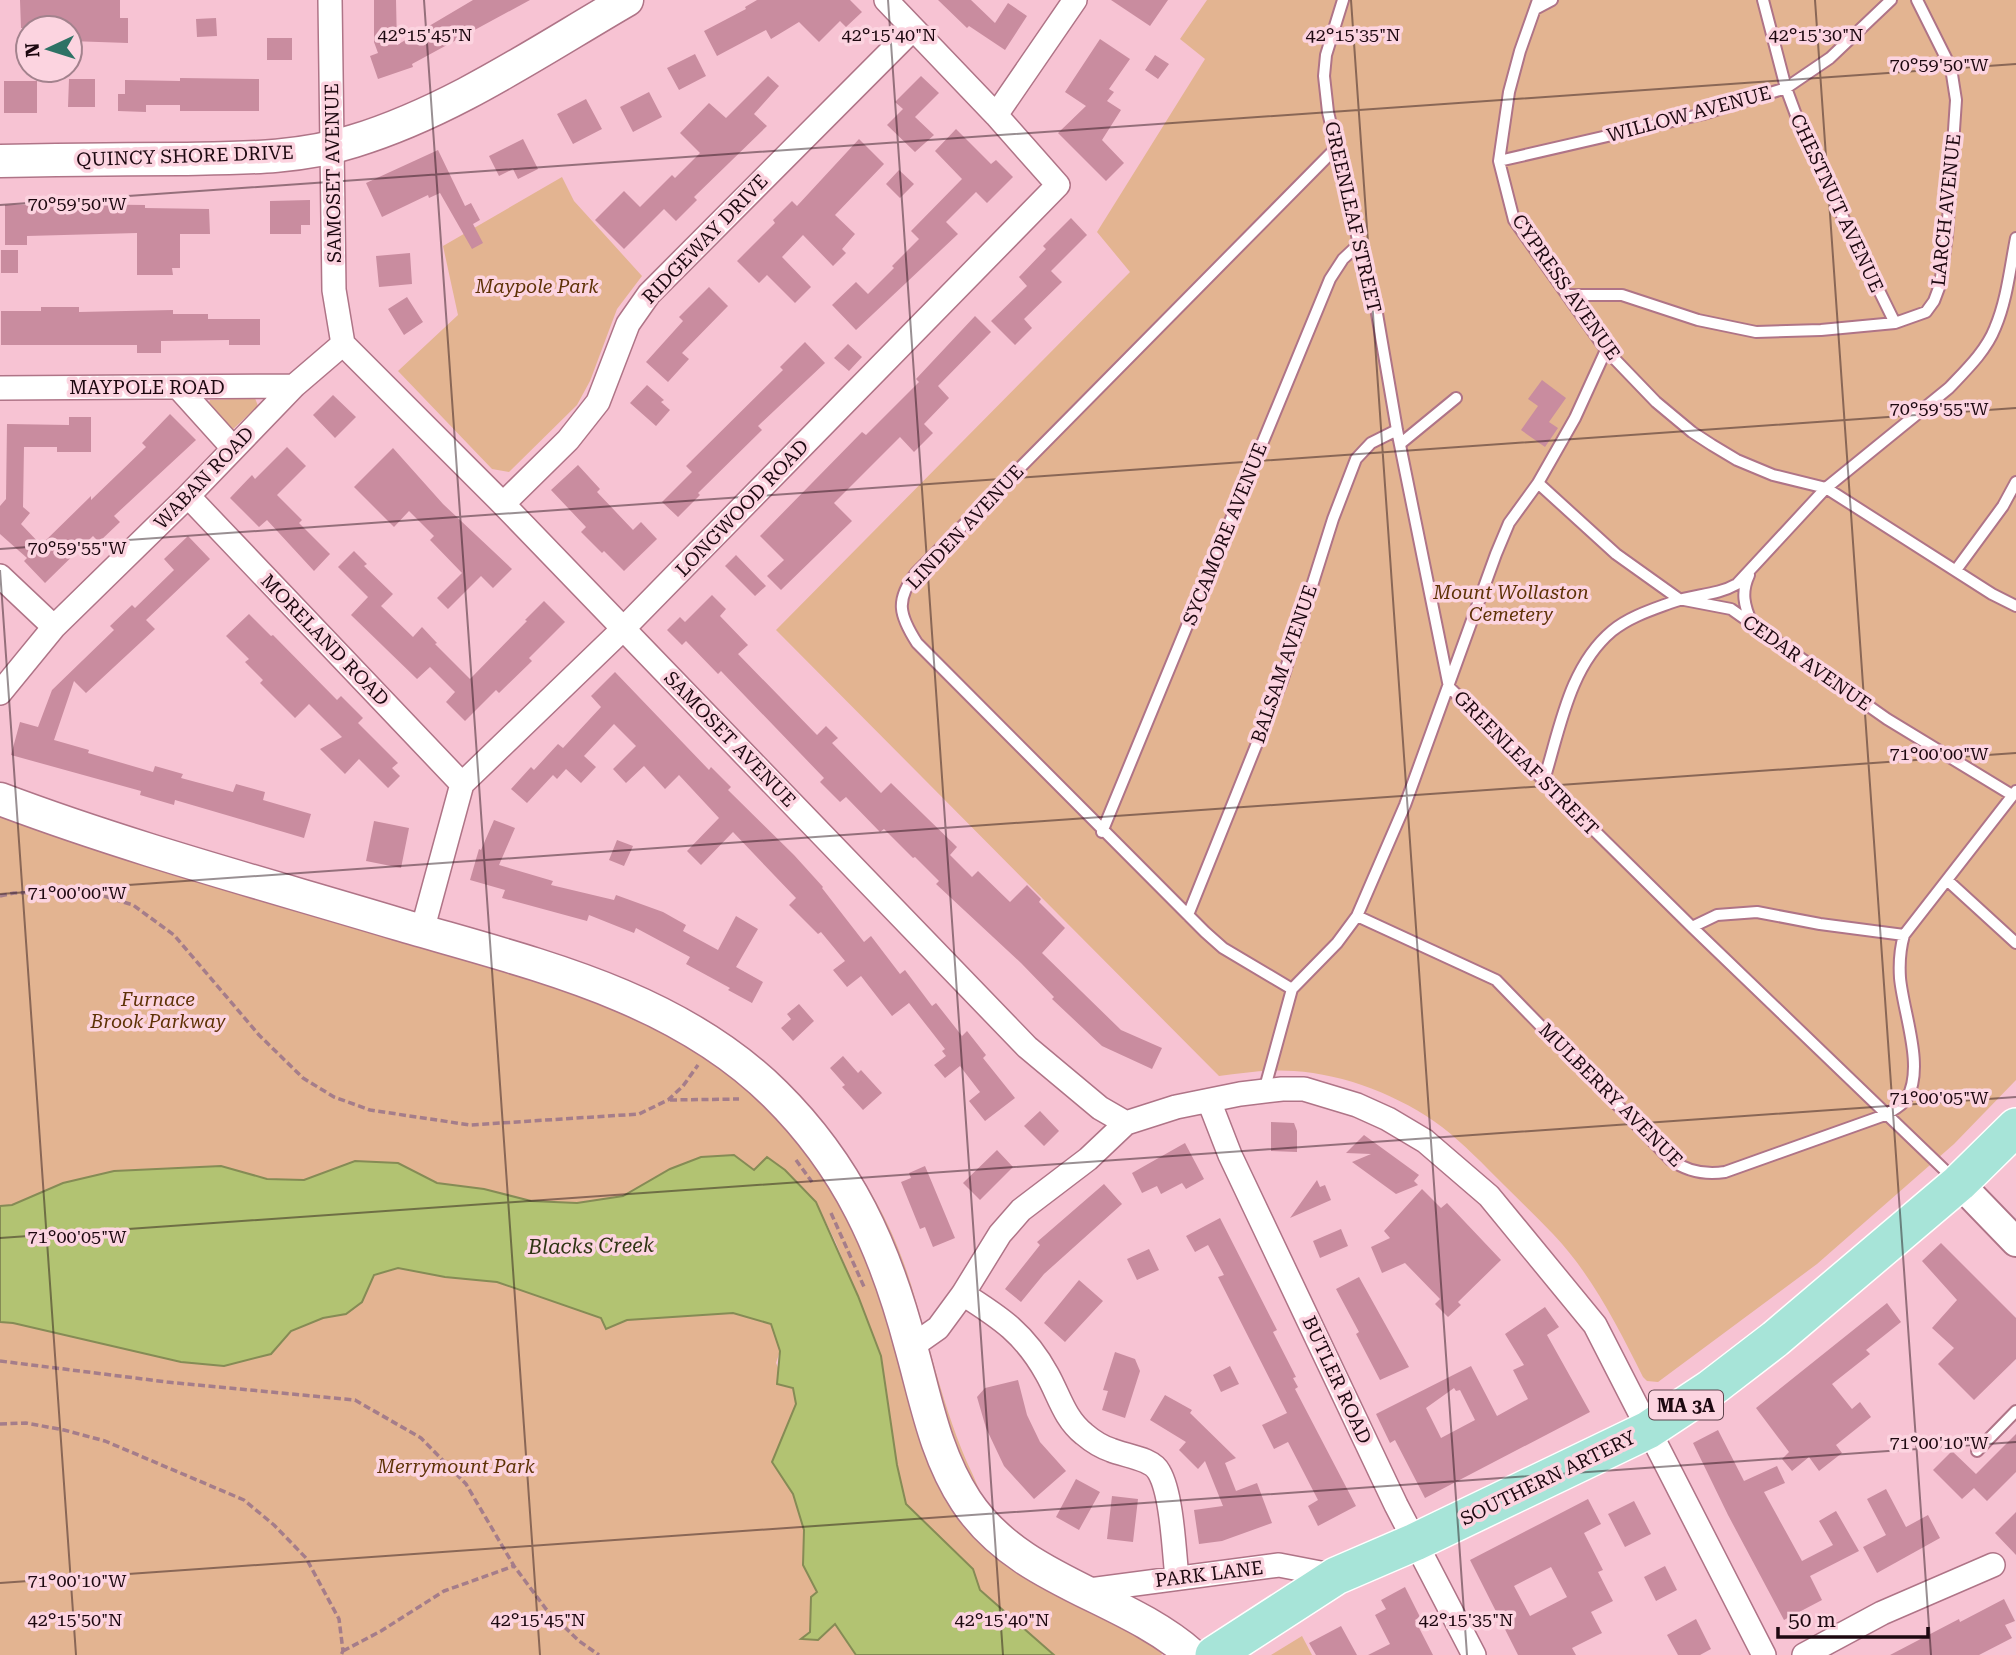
<svg xmlns="http://www.w3.org/2000/svg" width="2016" height="1655" font-family="'Roboto Serif',serif">
	<style>
		.green { fill: #e3b491 }
		.water { fill: #b2c372; stroke: #858b55; stroke-width: 2 }
		.building { fill: #c98c9f; fill-rule: evenodd }
		.lines { fill: none; stroke-linecap: round; stroke-linejoin: round }
		.service-casing { stroke: #af7487; stroke-width: 14 }
		.minor-casing { stroke: #af7487; stroke-width: 26 }
		.tertiary-casing { stroke: #af7487; stroke-width: 32 }
		.secondary-casing { stroke: #af7487; stroke-width: 35 }
		.primary-casing { stroke: #fff; stroke-width: 40 }
		.path { stroke: #a57d8a; stroke-width: 3.5; stroke-dasharray: 7 3.5; stroke-linecap: butt }
		.service { stroke: #fff; stroke-width: 10 }
		.minor { stroke: #fff; stroke-width: 23 }
		.tertiary { stroke: #fff; stroke-width: 28 }
		.secondary { stroke: #fff; stroke-width: 32 }
		.primary { stroke: #a7e4d8; stroke-width: 37 }
		.ticks { fill: none; stroke: #1d0810; stroke-width: 2; stroke-opacity: 0.45 }
		.labels { text-anchor: middle; dominant-baseline: central; stroke-width: 7; stroke-linejoin: round; paint-order: stroke }
		.shield { fill: #fcd4e0; stroke: #60454e; stroke-width: 2 }
		.shield-label { font-size: 18px; font-weight: bold; fill: #1d0810 }
		.street-label { font-size: 19px; fill: #1d0810; stroke: #fcd4e0 }
		.park-label { font-size: 19px; font-style: italic; fill: #5e3206; stroke: #fcd4e0 }
		.water-label { font-size: 21px; font-style: italic; fill: #2f3513; stroke: #fcd4e0 }
		.ticks-label { font-size: 18px; text-anchor: middle; fill: #1d0810; stroke: #fcd4e0; stroke-width: 7; stroke-linejoin: round; paint-order: stroke }
	</style>
	<rect width="100%" height="100%" fill="#f7c3d3"/>
	<path class="green" d="M1207 0H2016V1080L1954 1144 1817 1264 1658 1382 1647 1381 1643 1377C1618 1327 1592 1275 1553 1234 1537 1217 1520 1201 1504 1185 1484 1165 1464 1144 1442 1127 1401 1096 1344 1074 1294 1071 1269 1069 1244 1073 1219 1076L776 630 1130 272 1097 232 1205 59 1180 39Z
		M562 177 574 201 642 276 617 309 590 381 577 405 509 472 492 469 398 371 458 315 443 246Z
		M255 398 258 406 232 430 207 409 210 400Z
		M0 788 555 960 806 1105C850 1153 886 1209 907 1272 929 1339 942 1409 972 1473 977 1484 982 1498 990 1506 1044 1562 1117 1597 1183 1637L1161 1655H1054L980 1590 973 1569 906 1504 897 1465 881 1356 836 1243 816 1202 754 1170 670 1169 623 1196 577 1203 531 1201 484 1189 437 1183 398 1163 355 1161 304 1180 267 1179 221 1166 63 1183 12 1205 0 1206Z
		M398 1268 445 1277 497 1282 601 1318 607 1329 626 1320 733 1313 771 1324 780 1351 776 1363 780 1372 777 1384 793 1388 796 1404 772 1462 793 1494 804 1530 803 1565 817 1592 811 1597 810 1632 802 1639 818 1640 835 1624 856 1655H0V1322L13 1323 181 1362 271 1354 291 1331 323 1318 346 1314 362 1302 374 1275Z
		M1302 1636 1312 1655H1271Z"/>
	<path class="water" d="M734 1155 754 1170 767 1157 785 1170 816 1202 858 1296 881 1356 897 1465 906 1504 973 1569 980 1590 1054 1655H856L835 1624 818 1640 801 1639 810 1632 811 1597 817 1592 803 1565 804 1530 793 1494 772 1462 796 1404 793 1388 777 1384 780 1351 771 1324 733 1313 627 1320 606 1329 601 1318 497 1282 445 1277 398 1268 374 1275 362 1302 346 1314 323 1318 291 1331 271 1354 224 1366 181 1362 13 1323 0 1322V1206L12 1205 63 1183 114 1171 221 1166 267 1179 304 1180 355 1161 398 1163 437 1183 484 1189 531 1201 577 1203 623 1196 670 1169 701 1157Z"/>
	<path class="building" d="M20 0H120V18H128V43L70 41V28H21Z
		M374 0H396L397 45 473 0H530L412 64 413 67 378 79 370 56 378 53 374 42Z
		M757 0H850L862 12 846 27 840 21 819 42 799 22 771 39 766 30 717 56 704 31 746 9 745 7Z
		M938 0H971L995 23 1008 3 1027 16 1005 50 969 26 967 28Z
		M1111 0H1168L1150 26Z
		M216 18 217 36 197 37 196 19Z
		M267 38H292V60H267Z
		M1100 39 1130 59 1109 89 1114 92 1107 101 1121 110 1102 140 1124 163 1106 181 1058 133 1086 106 1065 92Z
		M695 54 706 76 679 90 667 68Z
		M1155 55 1169 64 1158 79 1145 70Z
		M768 76 779 86 754 114 767 126 694 197 697 200 676 221 664 209 624 249 595 220 624 191 640 207 672 175 675 178 700 153 680 133 709 103 726 118Z
		M921 76 939 93 915 117 934 135 915 152 887 125 903 109 895 102Z
		M180 78 259 79V111H180V105H146V112L118 111V94H125V80L180 81Z
		M69 79H95V107H68Z
		M4 81H37V113H4Z
		M649 92 662 117 633 132 620 107Z
		M586 99 602 129 573 144 557 114Z
		M956 129 991 164 996 160 1013 177 987 203 976 192 946 222 958 234 856 330 832 305 856 282 868 294 894 268 892 266 919 239 911 231 962 179 935 151Z
		M523 139 538 169 518 179 513 169 499 176 489 156Z
		M859 139 884 164 835 215 855 234 842 249 846 253 833 266 803 235 782 257 811 287 795 303 767 275 759 283 737 261 775 223 773 220 792 201 797 206Z
		M438 150 465 206 471 203 480 220 473 224 483 243 472 249 440 193 429 198 428 195 382 217 366 183Z
		M899 170 914 184 900 198 886 184Z
		M310 200V225H301V234H270V201Z
		M61 204 145 205V208L209 209 210 234H180V268H172L173 275H137V233L27 236V245H5V205Z
		M1071 218 1087 235 1051 271 1062 282 1024 319 1032 328 1015 345 991 321 1027 286 1019 277 1046 249 1043 246Z
		M1 250H18V273H1Z
		M410 253 412 284 379 287 376 256Z
		M709 287 728 306 682 353 689 359 668 382 646 362 683 321 679 317Z
		M407 297 423 322 404 335 388 309Z
		M41 307H79V312L173 310V314H208V319H260V345H229V340L161 341V353H137V345H1V311H41Z
		M975 316 991 332 938 386 949 398 924 424 933 433 914 452 900 437 834 503 852 521 781 590 767 576 784 560 760 536 862 432 866 435 919 382 916 379Z
		M805 342 825 363 758 426 762 430 698 493 700 495 678 517 662 502 692 472 686 466 783 370 780 367Z
		M848 344 862 357 849 371 834 358Z
		M1542 380 1566 398 1549 422 1558 428 1545 447 1521 430 1538 406 1528 399Z
		M647 385 664 400 661 402 670 410 656 426 630 403Z
		M333 395 356 417 335 438 313 415Z
		M170 414 196 440 114 516 120 522 99 542 93 536 45 583 24 561 27 558 0 534V506L6 499 7 424 69 425V417H91V452H57V447H24L23 507 30 513 21 524 41 545 91 496V500L146 447 142 443Z
		M287 447 306 466 277 495 302 520 299 523 330 554 314 571 267 520 259 527 230 498 252 475 255 479Z
		M393 448 443 504 512 569 493 588 481 576 448 609 437 598 462 573 430 540 434 536 409 511 394 527 354 487Z
		M578 465 600 489 597 492 633 530 641 522 657 539 624 571 604 551 602 553 581 532 586 527 551 490Z
		M188 536 210 559 146 620 155 629 86 693 74 681 54 740 89 750 88 753 153 772 155 766 183 774 181 778 233 792 236 784 265 792 263 800 311 814 304 838 175 800 174 805 140 795 141 791 11 755 20 722 38 727 52 690 114 630 110 626 132 605 135 608 174 570 164 559Z
		M354 551 367 564 364 566 393 594 381 606 413 637 422 627 437 643 435 644 470 679 527 621 525 620 544 601 565 622 529 658 532 661 499 693 496 690 465 721 446 702 455 692 430 667 417 679 351 615 368 597 338 567Z
		M736 555 766 586 755 596 725 566Z
		M712 595 726 609 720 616 748 645 738 654 817 735 826 726 838 738 832 743 881 793 891 783 957 847 950 855 972 877 978 871 1010 902 1027 885 1041 899 1039 902 1065 928 1042 953 1121 1030 1162 1048 1152 1069 1102 1046 1052 999 1054 997 1021 963 936 884 939 881 915 857 913 858 884 829 880 832 846 797 840 802 820 782 824 778 721 671 718 674 686 641 682 645 667 630 680 617 685 622Z
		M249 614 271 636 273 635 337 700 341 696 363 718 358 723 398 763 392 768 400 776 388 788 359 759 345 774 320 749 342 737 309 704 295 718 260 683 263 680 245 662 249 659 226 636Z
		M615 672 709 770 711 767 731 787 728 790 794 855 823 887 822 888 864 942 871 936 900 974 905 970 932 1006 936 1003 962 1036 967 1031 986 1055 983 1058 1015 1098 985 1121 969 1101 980 1092 960 1066 945 1078 934 1065 946 1056 942 1051 945 1049 909 1003 892 1016 861 976 847 987 833 970 845 961 821 932 818 934 789 905 796 898 733 832 701 865 687 851 719 818 679 775 665 789 644 766 626 783 613 769 636 746 614 724 584 756 596 767 581 783 566 769 557 779 553 775 527 803 511 789 531 767 534 770 558 744 563 748 601 707 591 696Z
		M494 820 515 828 499 865 553 881 551 885 614 900 616 895 663 912 686 925 683 931 718 950 736 916 758 929 736 967 763 982 752 1003 728 990 730 988 686 964 690 957 636 928 634 933 589 915 587 921 502 898 505 890 470 880 479 849 481 850Z
		M374 821 409 828 401 868 366 861Z
		M617 840 633 846 624 866 609 860Z
		M799 1004 814 1021 793 1041 781 1028 791 1019 787 1014Z
		M843 1056 858 1073 861 1070 882 1093 863 1110 842 1087 845 1085 830 1068Z
		M1040 1111 1059 1131 1044 1146 1024 1126Z
		M1271 1122 1294 1123 1297 1131V1152L1271 1151Z
		M1364 1135 1419 1175 1414 1181 1418 1185 1396 1194 1352 1162 1371 1154 1346 1153Z
		M1185 1143 1204 1179 1186 1189 1182 1183 1161 1194 1157 1186 1142 1193 1132 1173Z
		M997 1150 1013 1167 980 1200 963 1183Z
		M925 1166 955 1238 933 1247 925 1227 920 1229 901 1182 911 1178 909 1173Z
		M1317 1180 1320 1187 1325 1185 1331 1200 1290 1218Z
		M1104 1184 1122 1204 1044 1274 1021 1302 1005 1289 1040 1245 1037 1242Z
		M1422 1189 1441 1208 1447 1203 1501 1260 1458 1302 1461 1305 1448 1317 1435 1304 1440 1299 1405 1263 1382 1273 1371 1247 1390 1238 1384 1231Z
		M1220 1218 1277 1330 1273 1332 1296 1377 1293 1378 1298 1387 1295 1389 1356 1506 1318 1526 1308 1506 1318 1500 1288 1442 1274 1449 1262 1425 1287 1413 1218 1277 1224 1275 1208 1245 1195 1252 1186 1236Z
		M1341 1229 1348 1246 1320 1258 1313 1241Z
		M1941 1243 2016 1318V1359L1974 1400 1938 1364 1954 1348 1932 1328 1957 1300 1922 1261Z
		M1149 1249 1159 1270 1137 1280 1127 1259Z
		M1359 1277 1409 1367 1380 1380 1356 1334 1359 1332 1336 1289Z
		M1079 1280 1103 1301 1065 1342 1044 1323Z
		M1887 1303 1901 1322 1866 1350 1870 1354 1832 1384 1852 1409 1860 1402 1871 1417 1836 1445 1842 1453 1819 1471 1809 1457 1792 1471 1782 1459 1789 1452 1756 1408Z
		M1545 1307 1559 1327 1547 1335 1590 1412 1425 1498 1395 1440 1390 1443 1376 1414 1471 1366 1497 1416 1528 1399 1513 1370 1524 1365 1505 1334ZM1454 1388 1456 1391 1460 1390 1475 1420 1441 1438 1426 1408Z
		M1115 1352 1135 1359 1140 1371 1125 1418 1102 1410 1108 1391 1103 1390Z
		M1230 1366 1239 1384 1221 1392 1213 1375Z
		M1018 1380 1027 1415 1040 1442 1066 1471 1034 1499 1004 1466 986 1428 977 1397 985 1388Z
		M1165 1395 1192 1410 1190 1413 1236 1458 1225 1463 1236 1491 1257 1483 1272 1523 1222 1541 1199 1544 1194 1510 1223 1506 1205 1461 1198 1469 1179 1450 1186 1442 1150 1420Z
		M1718 1430 1744 1481 1777 1466 1785 1483 1764 1492 1802 1561 1833 1545 1819 1521 1836 1511 1859 1551 1810 1576 1822 1600 1784 1620 1728 1515 1693 1443Z
		M2016 1434V1472L1987 1501 1974 1488 1962 1499 1933 1470 1952 1451 1976 1474Z
		M1076 1479 1100 1492 1079 1530 1056 1517Z
		M1886 1489 1906 1527 1928 1515 1940 1538 1877 1573 1863 1547 1886 1535 1867 1499Z
		M1112 1496 1138 1499 1133 1542 1107 1539Z
		M1588 1499 1601 1524 1584 1533 1603 1570 1598 1572 1613 1601 1591 1612 1602 1633 1572 1648 1576 1655H1518L1470 1560ZM1551 1567 1567 1597 1530 1616 1514 1586Z
		M1634 1501 1651 1534 1625 1547 1608 1514Z
		M2016 1512V1555L1995 1533Z
		M1665 1566 1677 1590 1656 1601 1644 1577Z
		M1405 1587 1420 1617 1415 1620 1433 1655H1368L1390 1644 1375 1615 1386 1609 1381 1600Z
		M2004 1599 2015 1621 2005 1625 2012 1638 1979 1655H1890L1959 1619 1960 1622Z
		M1696 1619 1711 1649 1700 1655H1678L1667 1635Z
		M1341 1626 1357 1655H1316L1309 1643Z"/>
	<g class="lines">
		<g class="service-casing">
			<path id="service" d="M1343 0 1326 55 1324 76 1328 112 1359 244 1375 302 1397 430 1449 687 1692 927 1954 1179
				M1538 0 1520 51 1509 92 1499 161 1514 220 1606 350 1656 402 1692 432 1712 445 1737 460 1773 475 1826 488 1992 594 2016 606
				M1763 0 1786 88 1806 142 1895 323
				M1535 9 1552 0
				M1499 161 1703 114 1786 88 1830 58 1891 0
				M1568 295H1622L1698 320 1756 332 1821 330 1895 323 1926 312 1934 301 1940 285 1947 235 1956 100 1951 68 1917 0
				M1400 444 1456 398
				M1538 483 1616 554 1679 599 1731 609 1887 719 2012 795
				M1956 570 2003 506 2016 482
				M1749 575C1741 592 1744 606 1752 623
				M1544 780C1560 729 1569 667 1612 631 1629 617 1651 610 1670 603 1693 594 1716 596 1737 584L1826 488 1949 388C1966 370 1986 351 1995 328 2007 300 2010 268 2016 238
				M1102 832 1330 279 1343 259 1359 244
				M1947 880 2016 943
				M1188 915 1282 681 1333 519 1356 459 1371 443 1397 430
				M1357 916 1496 980 1671 1160C1688 1172 1705 1175 1725 1172L1885 1115C1893 1110 1902 1106 1907 1098 1925 1067 1903 1012 1900 978 1899 963 1900 949 1904 935L2016 791
				M1692 927 1717 915 1757 912 1820 924 1904 935
				M1292 989 1223 948 1205 932 917 643C899 615 895 600 916 573L1336 148
				M1264 1091 1292 989 1337 943 1357 916 1405 805 1496 554 1509 523 1538 483 1575 418 1606 350
				M1977 1451 2016 1411"/>
		</g>
		<g class="minor-casing">
			<path id="minor" d="M996 115 1075 0
				M343 344 503 504 1027 1047 1100 1108 1126 1123
				M178 387 233 448
				M0 388 294 386
				M188 496 462 784
				M503 504 568 440 598 402 628 324 649 294 913 29
				M0 576 54 627
				M0 693 54 627 188 496 294 386 343 344 334 290 330 0
				M422 931 462 784 623 629 1058 185 996 115 886 0
				M1209 1101 1230 1155 1396 1505 1474 1655
				M963 1294C1001 1318 1025 1334 1047 1374 1059 1395 1064 1418 1084 1434 1091 1440 1102 1447 1111 1450 1125 1456 1152 1458 1159 1472 1172 1494 1174 1551 1177 1578
				M911 1347 938 1328 963 1294 1000 1234 1021 1210 1088 1159 1126 1123 1176 1107 1240 1094 1282 1089H1304L1357 1105 1388 1119 1425 1141 1489 1196 1595 1325 1764 1655
				M1082 1591 1279 1565 1336 1576
				M1804 1655 1882 1613 1993 1565"/>
		</g>
		<g class="tertiary-casing">
			<path id="tertiary" d="M1959 1183 2016 1242"/>
		</g>
		<g class="secondary-casing">
			<path id="secondary" d="M0 161C60 160 120 159 180 159 238 158 299 159 354 141 452 111 539 51 627 0
				M0 799C130 848 265 884 398 924 530 963 674 994 775 1094 848 1166 885 1248 911 1347 926 1400 935 1454 966 1501 1019 1582 1124 1595 1192 1655"/>
		</g>
		<g class="primary-casing">
			<path id="primary" d="M1214 1655 1336 1576 1415 1542 1648 1430 1710 1389 1775 1339 1959 1183 2016 1127"/>
		</g>
		<path class="path" d="M0 896 14 893 87 891 133 905 174 935 259 1035 303 1078 334 1097 370 1110 470 1125 639 1114 668 1100 683 1086 698 1065
			M670 1100 739 1099
			M796 1160 812 1182
			M831 1213 865 1289
			M0 1361 167 1382 355 1400 421 1438 466 1484 514 1566 546 1609 579 1641 599 1655
			M0 1424 26 1423 64 1430 105 1441 244 1500 274 1525 306 1558 339 1619 343 1651 341 1655
			M343 1651 381 1631 444 1591 514 1566"/>
		<use href="#service" class="service"/>
		<use href="#minor" class="minor"/>
		<use href="#tertiary" class="tertiary"/>
		<use href="#secondary" class="secondary"/>
		<use href="#primary" class="primary"/>
	</g>
	<path class="ticks" d="M424 0 540 1655M888 0 1003 1655M1351 0 1467 1655M1815 0 1931 1655M0 205 2016 64M0 549 2016 408M0 570 76 1655M0 894 2016 753M0 1238 2016 1097M0 1583 2016 1442"/>
	<g class="labels">
		<rect class="shield" x="1649" y="1390.5" width="74" height="29" rx="5"/>
		<g class="shield-label">
			<text x="1686" y="1405">MA 3A</text>
		</g>
		<g class="street-label">
			<text transform="translate(1689 114) rotate(-15)">WILLOW AVENUE</text>
			<text transform="translate(185 156) rotate(-2)">QUINCY SHORE DRIVE</text>
			<text transform="translate(333 173) rotate(-91)">SAMOSET AVENUE</text>
			<text transform="translate(1837 203) rotate(65)">CHESTNUT AVENUE</text>
			<text transform="translate(1946 210) rotate(-84)">LARCH AVENUE</text>
			<text transform="translate(1353 217) rotate(77)">GREENLEAF STREET</text>
			<text transform="translate(705 239) rotate(-46)">RIDGEWAY DRIVE</text>
			<text transform="translate(1566 287) rotate(55)">CYPRESS AVENUE</text>
			<text x="147" y="387">MAYPOLE ROAD</text>
			<text transform="translate(204 478) rotate(-46)">WABAN ROAD</text>
			<text transform="translate(742 508) rotate(-46)">LONGWOOD ROAD</text>
			<text transform="translate(965 527) rotate(-47)">LINDEN AVENUE</text>
			<text transform="translate(1225 534) rotate(-68)">SYCAMORE AVENUE</text>
			<text transform="translate(325 640) rotate(46)">MORELAND ROAD</text>
			<text transform="translate(1807 663) rotate(35)">CEDAR AVENUE</text>
			<text transform="translate(1284 664) rotate(-71)">BALSAM AVENUE</text>
			<text transform="translate(730 739) rotate(46)">SAMOSET AVENUE</text>
			<text transform="translate(1526 763) rotate(45)">GREENLEAF STREET</text>
			<text transform="translate(1611 1095) rotate(45)">MULBERRY AVENUE</text>
			<text transform="translate(1337 1380) rotate(65)">BUTLER ROAD</text>
			<text transform="translate(1548 1478) rotate(-26)">SOUTHERN ARTERY</text>
			<text transform="translate(1209 1574) rotate(-7)">PARK LANE</text>
		</g>
		<g class="park-label">
			<text x="537" y="286">Maypole Park</text>
			<text x="1511" y="592">Mount Wollaston<tspan x="1511" dy="22">Cemetery</tspan></text>
			<text x="158" y="999">Furnace<tspan x="158" dy="22">Brook Parkway</tspan></text>
			<text x="456" y="1466">Merrymount Park</text>
		</g>
		<g class="water-label">
			<text transform="translate(591 1246) rotate(-1)">Blacks Creek</text>
		</g>
	</g>
	<g class="ticks-label">
		<text x="425" y="41">42°15'45"N</text>
		<text x="889" y="41">42°15'40"N</text>
		<text x="1353" y="41">42°15'35"N</text>
		<text x="1816" y="41">42°15'30"N</text>
		<text x="1939" y="71">70°59'50"W</text>
		<text x="77" y="210">70°59'50"W</text>
		<text x="1939" y="415">70°59'55"W</text>
		<text x="77" y="554">70°59'55"W</text>
		<text x="1939" y="760">71°00'00"W</text>
		<text x="77" y="899">71°00'00"W</text>
		<text x="1939" y="1104">71°00'05"W</text>
		<text x="77" y="1243">71°00'05"W</text>
		<text x="1939" y="1449">71°00'10"W</text>
		<text x="77" y="1587">71°00'10"W</text>
		<text x="75" y="1626">42°15'50"N</text>
		<text x="538" y="1626">42°15'45"N</text>
		<text x="1002" y="1626">42°15'40"N</text>
		<text x="1466" y="1626">42°15'35"N</text>
	</g>
	<g transform="translate(49 49) rotate(266)"><circle r="33" fill="#fcd4e0" stroke="#a3828d" stroke-width="2"/>
	<path d="M0-5L12 26L0 18L-12 26Z" fill="#2e7265"/>
	<text y="-10" font-size="19" font-weight="bold" text-anchor="middle" fill="#1d0810">N</text>
	</g>
	<path d="M1778 1627v10h150v-10" fill="none" stroke="#1d0810" stroke-width="3.5"/>
	<text x="1788" y="1627" font-size="21" fill="#1d0810" stroke="#fcd4e0" stroke-width="5" paint-order="stroke">50 m</text>
</svg>
